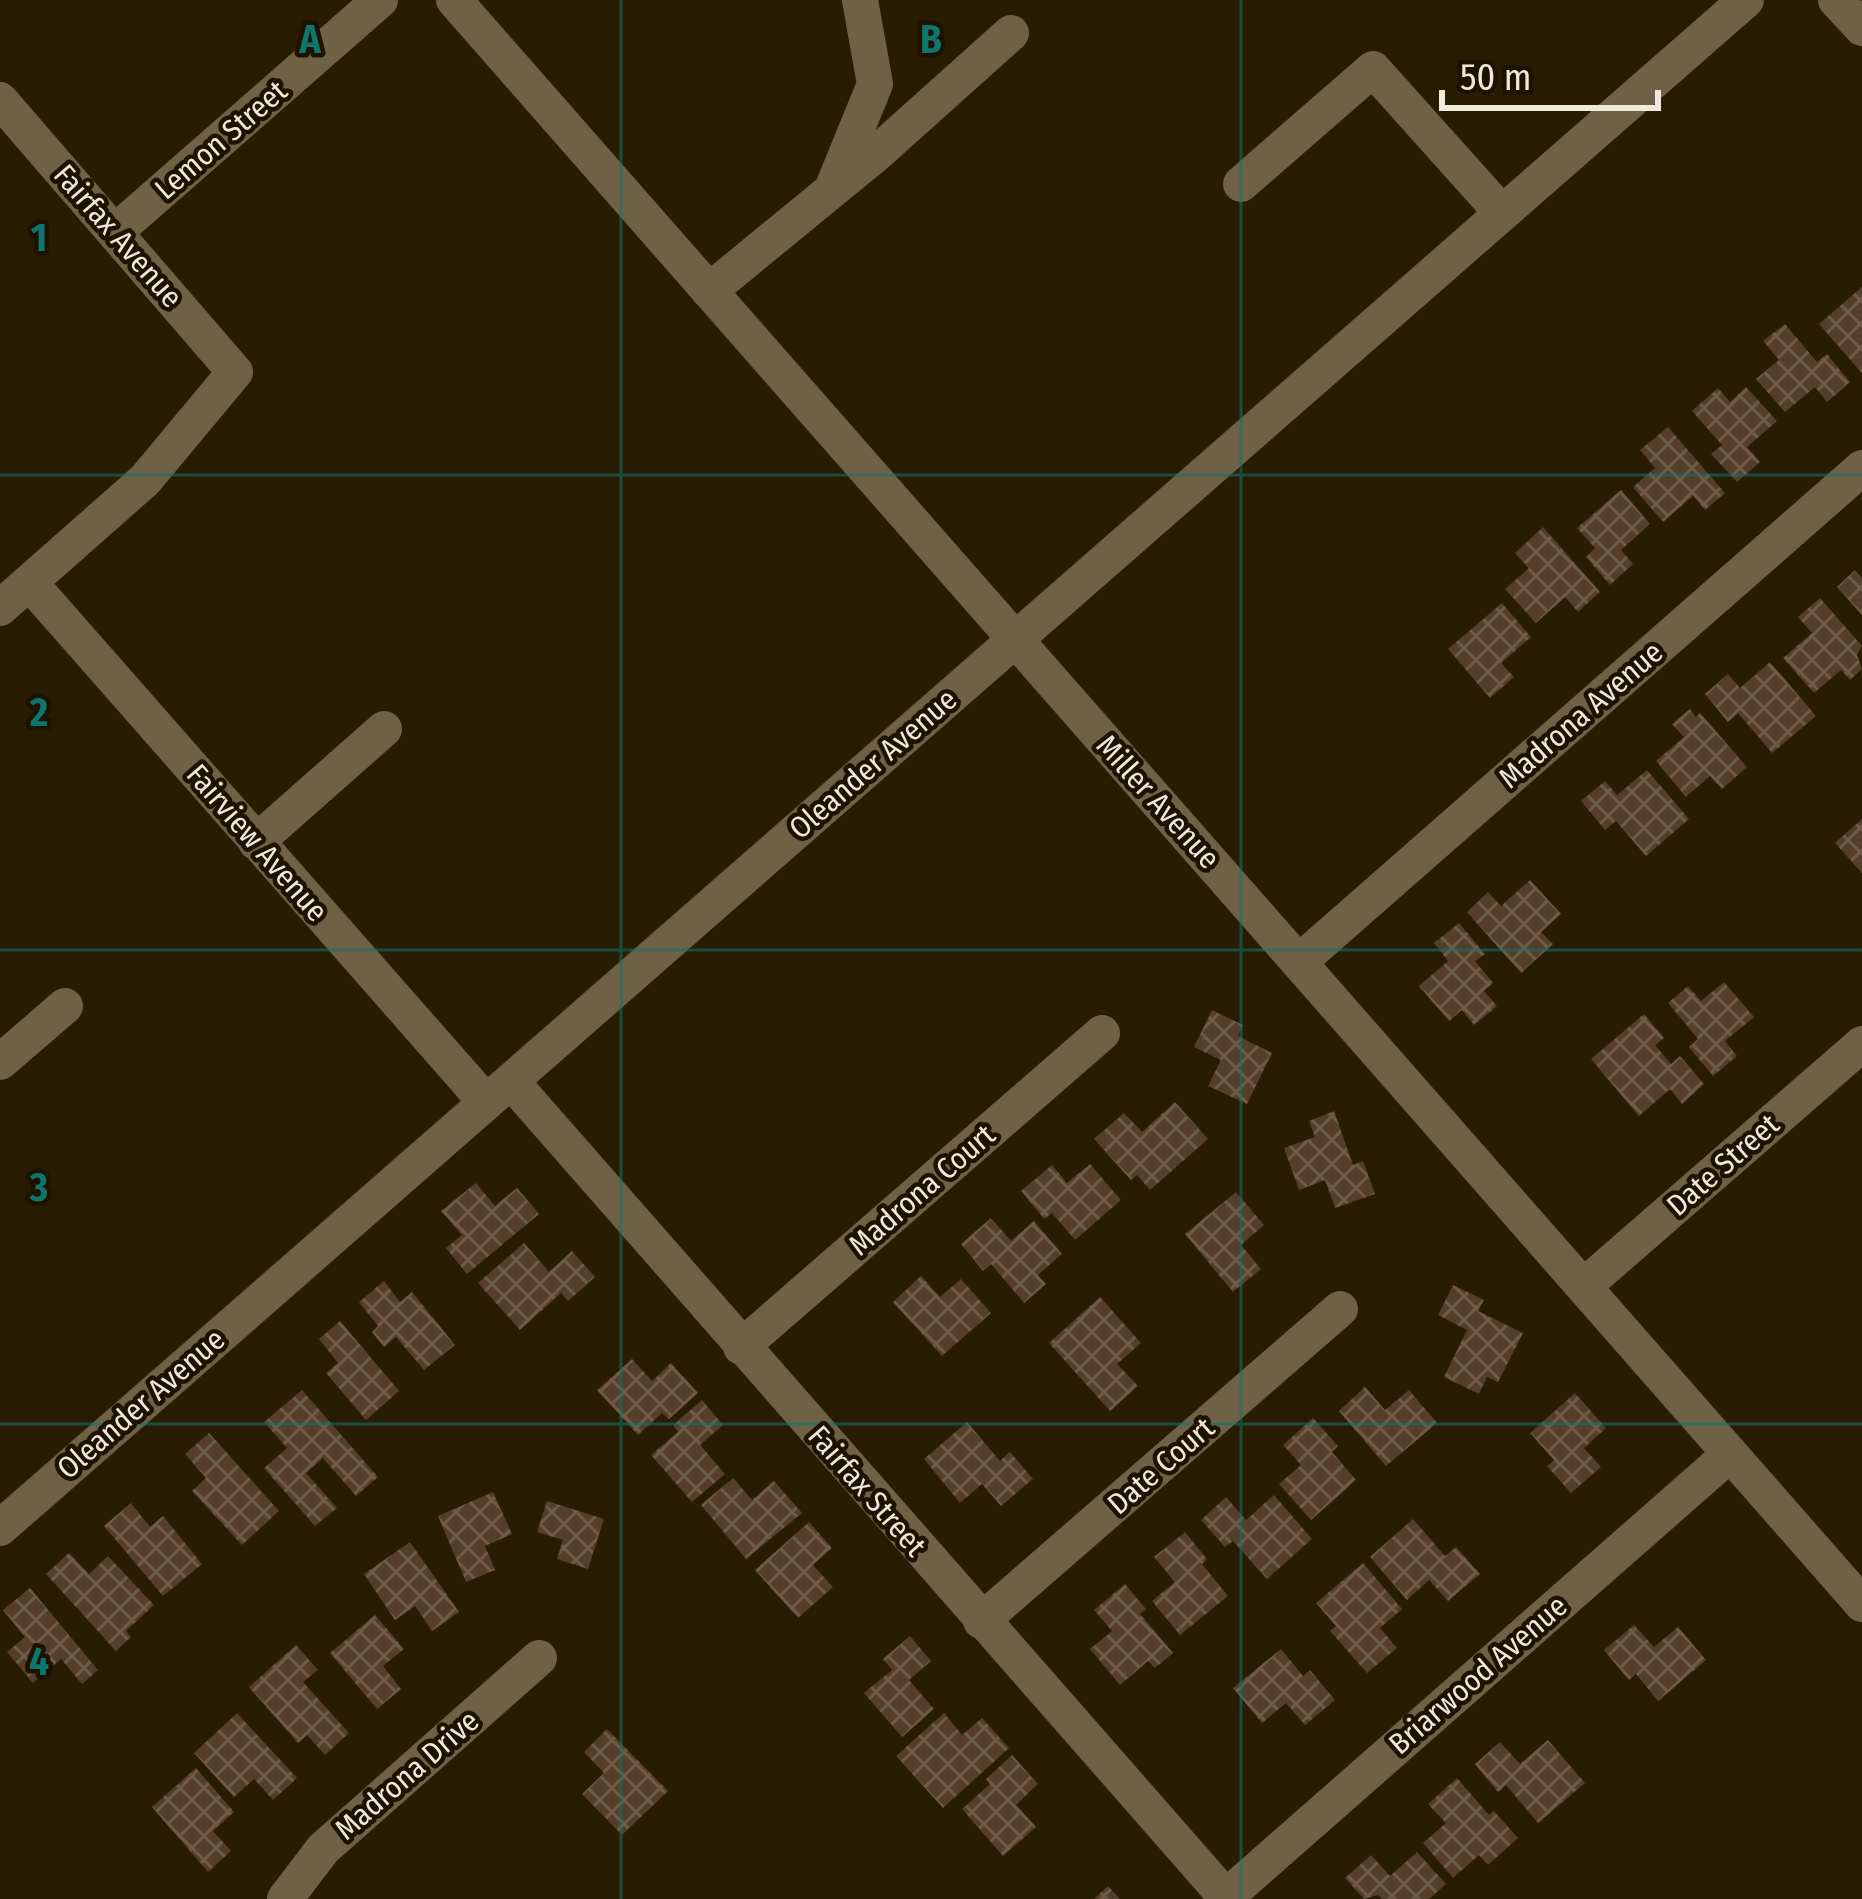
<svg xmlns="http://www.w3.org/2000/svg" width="1862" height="1899" font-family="'Fira Sans Condensed',sans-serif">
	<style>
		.building { fill: url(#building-cross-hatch) }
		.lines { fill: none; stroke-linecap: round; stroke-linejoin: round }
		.minor { stroke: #6f6145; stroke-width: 36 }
		.grid { fill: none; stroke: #0f766e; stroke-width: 3; stroke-opacity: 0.55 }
		.labels { text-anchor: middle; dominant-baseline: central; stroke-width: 9; stroke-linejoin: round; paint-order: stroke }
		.street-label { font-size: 30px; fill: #f1e9da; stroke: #1e1300 }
		.grid-label { font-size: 39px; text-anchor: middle; font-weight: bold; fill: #0f766e; stroke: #1e1300; stroke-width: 9; stroke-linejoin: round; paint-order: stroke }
	</style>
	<defs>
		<pattern id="building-cross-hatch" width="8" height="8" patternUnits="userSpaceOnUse" patternTransform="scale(3)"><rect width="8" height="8" fill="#553f2a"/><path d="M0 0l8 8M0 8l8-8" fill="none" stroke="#6e5b48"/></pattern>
	</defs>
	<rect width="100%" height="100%" fill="#281c02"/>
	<path class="building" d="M1862 287V373L1819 324Z
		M1785 324 1817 362 1827 354 1850 382 1827 402 1815 387 1785 412 1756 379 1779 360 1763 341Z
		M1746 387 1777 421 1747 447 1760 462 1737 482 1711 454 1722 445 1692 411 1718 388 1730 402Z
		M1668 427 1725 493 1705 510 1693 496 1663 522 1633 487 1655 468 1640 450Z
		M1621 490 1650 524 1621 550 1633 564 1610 585 1586 557 1595 548 1577 528Z
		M1543 527 1600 592 1578 612 1565 597 1536 623 1505 589 1529 568 1515 553Z
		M1855 570 1862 578V615L1837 587Z
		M1820 598 1862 646 1857 655 1862 669 1850 680 1841 670 1814 693 1783 658 1812 633 1798 617Z
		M1502 603 1531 637 1501 663 1514 677 1490 698 1448 649Z
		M1770 662 1816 716 1772 753 1738 713 1728 722 1705 694 1728 674 1740 688Z
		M1690 709 1696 717 1700 713 1747 767 1722 789 1710 776 1686 797 1656 761 1684 737 1672 724Z
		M1647 770 1689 819 1646 856 1616 821 1605 830 1581 801 1605 781 1617 795Z
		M1862 819V873L1835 843Z
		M1530 880 1561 914 1541 932 1553 944 1521 973 1467 912 1488 892 1501 906Z
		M1459 923 1485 954 1475 961 1493 983 1484 991 1497 1006 1474 1025 1462 1010 1449 1021 1419 986 1448 961 1434 943Z
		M1724 982 1754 1017 1725 1041 1737 1056 1713 1076 1689 1047 1698 1039 1668 1003 1688 986 1701 1001Z
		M1212 1010 1243 1025 1238 1036 1272 1053 1247 1104 1208 1086 1221 1060 1194 1047Z
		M1644 1014 1664 1038 1655 1045 1671 1064 1680 1056 1704 1084 1682 1104 1670 1089 1639 1116 1591 1059Z
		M1175 1102 1208 1139 1150 1190 1137 1175 1131 1180 1094 1139 1124 1113 1142 1132Z
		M1334 1111 1353 1165 1363 1161 1375 1194 1335 1208 1325 1180 1299 1190 1284 1148 1315 1137 1309 1121Z
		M1090 1164 1121 1200 1075 1240 1052 1213 1044 1219 1021 1191 1052 1165 1067 1183Z
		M476 1183 495 1206 517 1188 539 1214 467 1274 446 1248 462 1235 441 1211Z
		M1236 1192 1264 1225 1241 1245 1261 1269 1233 1292 1185 1234Z
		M991 1218 1011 1241 1034 1221 1062 1254 1038 1275 1046 1284 1024 1303 991 1264 983 1271 961 1244Z
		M524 1243 549 1272 572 1251 595 1277 568 1301 561 1293 520 1330 478 1283Z
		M921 1276 940 1297 961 1279 991 1313 942 1356 893 1302Z
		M384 1281 400 1302 412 1292 455 1345 424 1370 396 1337 384 1347 372 1332 378 1326 359 1302Z
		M1453 1285 1484 1300 1478 1311 1523 1333 1498 1382 1487 1377 1479 1394 1444 1377 1467 1330 1438 1315Z
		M1100 1297 1141 1343 1117 1364 1138 1386 1110 1411 1049 1343Z
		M340 1321 399 1391 366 1420 326 1373 338 1363 319 1339Z
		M632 1359 652 1381 671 1363 698 1393 669 1419 662 1413 638 1435 597 1390Z
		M1365 1387 1385 1410 1409 1390 1437 1423 1386 1466 1339 1411Z
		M302 1390 378 1477 356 1496 323 1458 306 1473 337 1508 315 1526 264 1468 287 1448 264 1422Z
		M1575 1393 1606 1428 1584 1448 1601 1467 1571 1493 1547 1466 1554 1460 1530 1433Z
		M702 1400 723 1425 700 1445 725 1474 692 1502 651 1455 678 1432 673 1425Z
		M1313 1418 1338 1446 1332 1452 1356 1480 1311 1520 1279 1484 1301 1465 1283 1445Z
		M967 1422 1000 1461 1010 1452 1033 1479 1001 1506 982 1484 960 1503 924 1459Z
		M209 1433 279 1511 242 1545 192 1491 206 1478 185 1454Z
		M733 1478 752 1500 774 1481 802 1513 746 1559 701 1505Z
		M493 1492 512 1534 485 1546 495 1570 466 1582 438 1516Z
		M1274 1495 1312 1539 1267 1579 1233 1541 1225 1547 1201 1520 1226 1497 1246 1520Z
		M547 1501 604 1519 588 1569 557 1559 563 1540 537 1532Z
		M131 1503 150 1527 163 1516 202 1564 163 1596 104 1526Z
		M1413 1519 1445 1556 1456 1547 1480 1574 1448 1601 1429 1580 1407 1600 1370 1557Z
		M809 1522 832 1548 813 1565 833 1587 798 1618 755 1570Z
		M1185 1532 1207 1559 1202 1564 1228 1596 1180 1635 1152 1601 1175 1582 1154 1557Z
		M410 1542 459 1612 432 1631 415 1606 395 1620 364 1574Z
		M69 1553 89 1574 108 1556 154 1605 126 1631 131 1637 116 1651 46 1574Z
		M1363 1563 1402 1609 1380 1628 1397 1648 1367 1673 1330 1631 1336 1626 1316 1603Z
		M1125 1584 1146 1609 1140 1614 1173 1653 1155 1668 1148 1661 1120 1685 1090 1649 1112 1631 1094 1610Z
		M30 1588 98 1670 82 1684 61 1659 33 1683 7 1652 25 1637 3 1610Z
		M375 1615 404 1649 383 1666 401 1689 377 1709 330 1653Z
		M1634 1625 1654 1647 1678 1627 1706 1660 1658 1701 1636 1674 1629 1680 1604 1650Z
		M910 1636 931 1661 909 1680 934 1709 902 1737 864 1693 892 1670 883 1659Z
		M296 1645 318 1670 303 1682 349 1733 325 1755 307 1735 298 1743 249 1687Z
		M1281 1649 1303 1676 1310 1670 1335 1700 1305 1725 1286 1703 1262 1723 1233 1688Z
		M237 1713 297 1778 273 1800 254 1779 234 1797 194 1753Z
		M944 1713 962 1735 982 1718 1009 1748 943 1808 896 1756Z
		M607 1729 668 1791 622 1835 582 1794 604 1773 584 1752Z
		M1548 1740 1585 1783 1538 1823 1506 1785 1498 1792 1475 1764 1500 1742 1520 1764Z
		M1012 1755 1038 1784 1016 1805 1036 1827 1003 1856 962 1809 990 1784 986 1779Z
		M196 1768 234 1812 213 1831 231 1851 208 1872 152 1807Z
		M1457 1778 1489 1815 1494 1811 1518 1838 1488 1865 1479 1855 1453 1878 1423 1843 1446 1823 1428 1804Z
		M1417 1852 1446 1884 1429 1899H1382L1378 1895 1364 1899 1345 1878 1371 1855 1390 1876Z
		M1108 1886 1120 1899H1094Z"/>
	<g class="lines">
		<path class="minor" d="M454 0 1862 1604
			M1836 0 1862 28
			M0 100 235 372 145 480 0 608
			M1241 184 1373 69 1502 213
			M833 187 875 84 860 0
			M115 232 380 0
			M709 291 876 154 1011 33
			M29 582 486 1102
			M256 842 384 729
			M1299 962 1862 468
			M0 1062 65 1006
			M511 1081 1226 1897 1730 1454
			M1584 1286 1862 1044
			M741 1347 1102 1033
			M0 1528 1746 0
			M981 1621 1340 1309
			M285 1899 323 1849 539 1658"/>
	</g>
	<path class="grid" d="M621 0V1899M1241 0V1899M0 475H1862M0 950H1862M0 1424H1862"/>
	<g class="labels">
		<g class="street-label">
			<text transform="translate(221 140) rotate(-41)">Lemon Street</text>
			<text transform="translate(118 236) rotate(49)">Fairfax Avenue</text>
			<text transform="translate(1581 715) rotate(-41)">Madrona Avenue</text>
			<text transform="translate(873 764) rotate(-41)">Oleander Avenue</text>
			<text transform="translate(1158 802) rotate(48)">Miller Avenue</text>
			<text transform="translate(257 843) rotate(49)">Fairview Avenue</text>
			<text transform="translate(1723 1165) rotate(-41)">Date Street</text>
			<text transform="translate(922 1190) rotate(-41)">Madrona Court</text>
			<text transform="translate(141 1404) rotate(-41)">Oleander Avenue</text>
			<text transform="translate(1161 1466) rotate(-41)">Date Court</text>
			<text transform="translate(867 1491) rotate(49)">Fairfax Street</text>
			<text transform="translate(1478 1675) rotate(-41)">Briarwood Avenue</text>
			<text transform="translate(407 1775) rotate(-41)">Madrona Drive</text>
		</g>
	</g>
	<g class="grid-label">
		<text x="310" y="53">A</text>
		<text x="931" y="53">B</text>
		<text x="39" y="251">1</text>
		<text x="39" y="726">2</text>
		<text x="39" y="1201">3</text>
		<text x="39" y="1675">4</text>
	</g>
	<path d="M1442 90v18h216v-18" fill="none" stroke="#f1e9da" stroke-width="6"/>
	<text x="1460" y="90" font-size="36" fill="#f1e9da" stroke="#1e1300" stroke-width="9" paint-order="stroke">50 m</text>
</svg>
